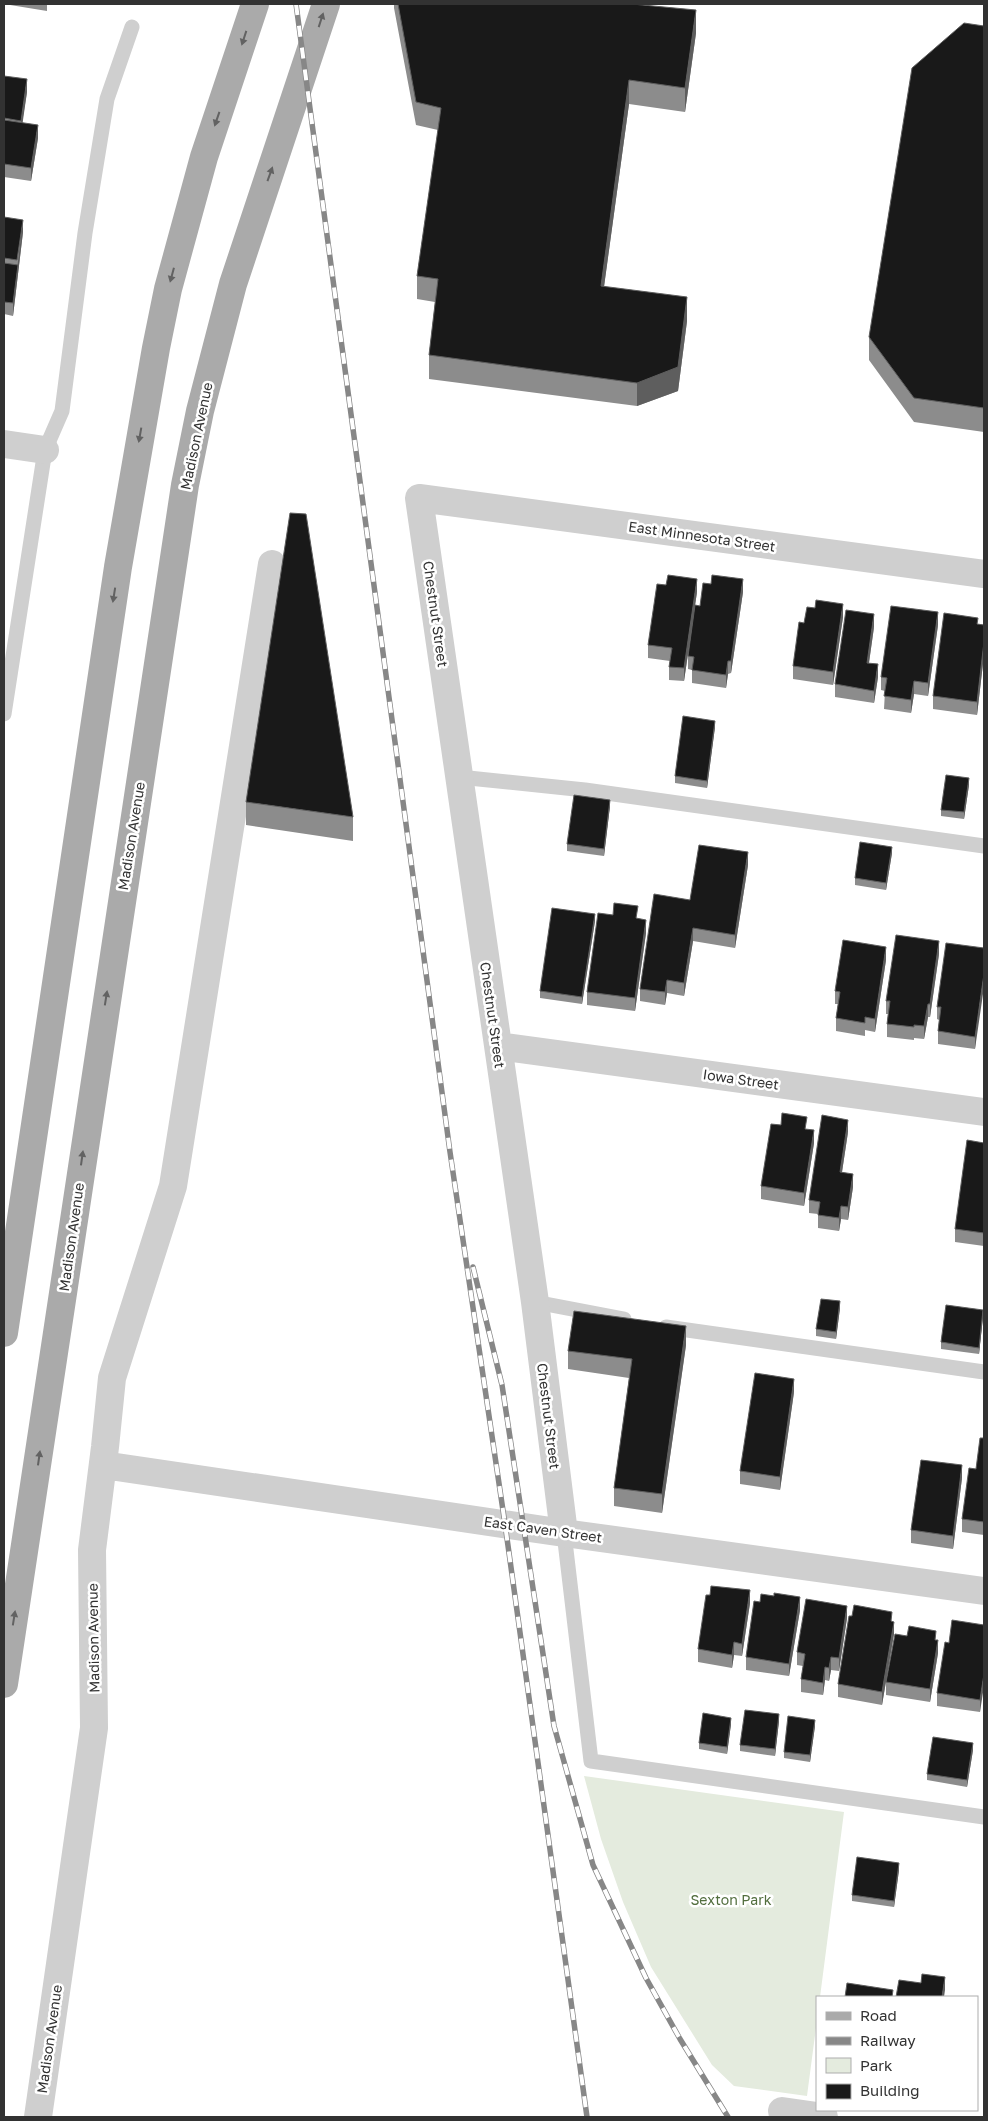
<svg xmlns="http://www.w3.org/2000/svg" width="988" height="2121" font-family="'Golos Text',sans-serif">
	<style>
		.green { fill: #e4ebde }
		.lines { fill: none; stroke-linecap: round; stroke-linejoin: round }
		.lane { stroke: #cfcfcf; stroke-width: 15 }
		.street { stroke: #cfcfcf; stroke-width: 28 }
		.primary { stroke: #aaa; stroke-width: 28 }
		.rail-casing { stroke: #878787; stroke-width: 5.5 }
		.rail { stroke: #fff; stroke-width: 4; stroke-dasharray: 11; stroke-linecap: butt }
		.wall { fill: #8c8c8c }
		.shaded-wall { fill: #5e5e5e }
		.building { fill: #191919; stroke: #5e5e5e }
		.oneway { fill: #626262 }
		.labels { text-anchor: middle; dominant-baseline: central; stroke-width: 5; stroke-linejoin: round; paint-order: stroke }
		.street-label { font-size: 14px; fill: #323232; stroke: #fff }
		.park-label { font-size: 14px; fill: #526e3e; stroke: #fff }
	</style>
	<rect width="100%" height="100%" fill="#fff"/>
	<path class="green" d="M584 1776 844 1812 820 1997H817V2020L807 2096 734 2086 712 2065 651 1967 623 1902 601 1839Z"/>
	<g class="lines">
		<path class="lane" d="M4 714 45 450 62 411 85 233 107 99 132 27
			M459 777 585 790 984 846
			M535 1302 624 1319
			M666 1327 984 1372
			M564 1533 591 1761 984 1817"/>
		<path class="street" d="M4 444 45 450
			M498 1046 984 1112
			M103 1465 564 1533 984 1591
			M564 1533 535 1302 419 498 984 574
			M782 2111 824 2117
			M38 2117 94 1728 92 1550 105 1447 112 1378 173 1186 272 564"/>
		<path class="primary" d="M4 1333 118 567 156 348 168 289 204 157 255 4
			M4 1684 185 485 200 411 233 284 326 4"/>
		<g class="rail-casing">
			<path id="rail" d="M296 4 450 1152 505 1524 587 2117
				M473 1267 502 1385 554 1726 593 1865 646 1978 680 2039 728 2117"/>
		</g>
		<use href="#rail" class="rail"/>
	</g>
	<path class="wall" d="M4 4H47V11Z
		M394 4H632L696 33 685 112 629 104 604 286 687 321 678 391 637 406 429 379V355L435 302 417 299V276L438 130 416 125 394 8Z
		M984 26V432L914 422 869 360V337Z
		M4 76 27 92 22 123 38 138 31 181 4 177Z
		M4 217 23 232 13 316 4 314Z
		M697 592 695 605 700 606 743 592 731 673 728 674 726 688 692 683V670L688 669V656L693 620 684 681 669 680V667L670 661 648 658V645Z
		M843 617 833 685 793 679V666L804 623Z
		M978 624 984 625V655L977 715 933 709V696Z
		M938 625 928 696 914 694 911 713 884 709 885 691 881 690V677Z
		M874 627 869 663 878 677 874 703 835 697V684Z
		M715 727 707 788 675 783V776Z
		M969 785 964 819 941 816V810Z
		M246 802 353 817V841L246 825Z
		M610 806 604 856 567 851V844Z
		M892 853 886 890 855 885V878Z
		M748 865 735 948 693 941 684 996 667 993 665 1005 640 1001V989L690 900Z
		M638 919 646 933 635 1011 587 1005V992Z
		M595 921 582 1004 540 998V991Z
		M984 948 975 1049 938 1044V1031L939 1020 937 1019V1007Z
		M939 954 930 1017H928L924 1039 914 1038V1040L887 1037V1024L888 1014H886V1001Z
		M886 960 875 1032 865 1030V1036L836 1031V1018L838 1004H835V991Z
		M807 1129 814 1143 804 1206 761 1199V1186Z
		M848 1132 842 1172 853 1187 848 1220 841 1219 839 1231 818 1228V1214L809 1213V1200Z
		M984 1143V1246L955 1242V1229Z
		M840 1308 836 1339 816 1336V1329Z
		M983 1317 979 1354 941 1349V1342Z
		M686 1345 662 1513 614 1506V1488L629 1378 568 1369V1351Z
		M794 1392 780 1490 740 1484V1471Z
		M984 1438V1535L962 1532V1519Z
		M962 1478 953 1549 911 1543V1530Z
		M750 1603 742 1656 734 1655 732 1668 698 1662V1649Z
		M800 1610 789 1676 746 1670V1657Z
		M847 1618 839 1671 831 1670 829 1681 825 1680 823 1695 801 1692V1679L803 1666 797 1665V1652Z
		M892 1621 894 1634 882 1705 838 1697V1684Z
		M984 1625 980 1712 937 1706V1693L949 1643Z
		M936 1640 938 1653 930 1702 886 1695V1682Z
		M779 1721 775 1756 740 1751V1745Z
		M731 1724 727 1754 699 1749V1743Z
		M815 1726 810 1762 784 1758V1752Z
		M973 1750 967 1787 927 1780V1774Z
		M899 1870 894 1907 852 1901V1895Z"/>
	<path class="shaded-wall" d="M696 10V33L685 112V88Z
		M27 79V92L21 134V121Z
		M629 80V104L601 309V286Z
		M38 125V138L31 181V168Z
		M23 220V232L13 316V303Z
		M687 297V321L678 391 637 406V383Z
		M697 579V592L684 681V668Z
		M743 579V592L731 673V661Z
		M843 604V617L833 685V672Z
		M938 612V625L928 696V683Z
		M874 614V627L867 676V663Z
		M984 642V655L977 715V702Z
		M728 661V674L726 688V675Z
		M878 664V677L874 703V691Z
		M914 681V694L911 713V700Z
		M715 721V727L707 788V781Z
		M969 778V785L964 819V812Z
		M610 800V806L604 856V849Z
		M892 847V853L886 890V883Z
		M748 852V865L735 948V935Z
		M595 914V921L582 1004V997Z
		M646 920V933L635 1011V998Z
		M693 928V941L684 996V983Z
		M939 941V954L930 1017V1004Z
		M886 947V960L875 1032V1019Z
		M984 974V987L975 1049V1037Z
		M667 980V993L665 1005V992Z
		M928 1004V1017L924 1039V1026Z
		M848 1120V1132L840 1185V1172Z
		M814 1130V1143L804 1206V1193Z
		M853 1174V1187L848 1220V1207Z
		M841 1206V1219L839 1231V1218Z
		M840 1301V1308L836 1339V1332Z
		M983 1310V1317L979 1354V1348Z
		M686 1326V1345L662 1513V1494Z
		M794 1379V1392L780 1490V1477Z
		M962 1465V1478L953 1549V1536Z
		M750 1590V1603L742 1656V1644Z
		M800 1597V1610L789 1676V1664Z
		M847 1606V1618L839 1671V1658Z
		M894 1622V1634L882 1705V1692Z
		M938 1640V1653L930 1702V1689Z
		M734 1642V1655L732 1668V1655Z
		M831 1657V1670L829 1681V1668Z
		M825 1667V1680L823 1695V1683Z
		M984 1674V1686L980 1712V1700Z
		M779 1714V1721L775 1756V1749Z
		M731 1718V1724L727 1754V1747Z
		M815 1720V1726L810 1762V1755Z
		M973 1743V1750L967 1787V1780Z
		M899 1863V1870L894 1907V1901Z
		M945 1977V1990L944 1997H942Z"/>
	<path class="building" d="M398 4H632L696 10 685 88 629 80 601 286 687 297 678 367 637 383 429 355 438 279 417 276 441 108 416 102Z
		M964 23 984 26V408L914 398 869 337 912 68Z
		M4 76 27 79 21 121 4 118Z
		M4 120 38 125 31 168 4 164Z
		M4 217 23 220 17 260 4 258Z
		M4 263 18 265 13 303 4 302Z
		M290 513 306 514 353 817 246 802Z
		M668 575 697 579 684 668 669 667 672 648 648 645 657 584 666 585Z
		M712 575 743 579 731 661H728L726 675 692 670 694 657 688 656 695 605 700 606 703 583 711 584Z
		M816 600 843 604 833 672 793 666 799 622 804 623 807 607 815 608Z
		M891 606 938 612 928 683 914 681 911 700 884 696 887 678 881 677Z
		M846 610 874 614 867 663 878 664 874 691 835 684Z
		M944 613 978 618 977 624 984 625V642L977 702 933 696Z
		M683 716 715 721 707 781 675 776Z
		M946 775 969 778 964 812 941 810Z
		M574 795 610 800 604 849 567 844Z
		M860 842 892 847 886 883 855 878Z
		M699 845 748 852 735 935 693 928 684 983 667 980 665 992 640 989 654 894 690 900Z
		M614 903 638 906 636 918 646 920 635 998 587 992 598 913 613 915Z
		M552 908 595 914 582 997 540 991Z
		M896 935 939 941 930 1004H928L924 1026 914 1025V1027L887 1024 890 1001H886Z
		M843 940 886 947 875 1019 865 1017V1023L836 1018 840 992 835 991Z
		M946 943 984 948V974L975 1037 938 1031 941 1007H937Z
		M782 1113 807 1117 805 1129 814 1130 804 1193 761 1186 771 1124 781 1125Z
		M822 1115 848 1120 840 1172 853 1174 848 1207 841 1206 839 1218 818 1215 820 1202 809 1200Z
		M967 1140 984 1143V1233L955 1229Z
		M821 1299 840 1301 836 1332 816 1329Z
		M946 1305 983 1310 979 1348 941 1342Z
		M574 1311 686 1326 662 1494 614 1488 632 1359 568 1351Z
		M755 1373 794 1379 780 1477 740 1471Z
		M980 1438H984V1522L962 1519 969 1468 976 1469Z
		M921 1460 962 1465 953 1536 911 1530Z
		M711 1586 750 1590 742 1644 734 1642 732 1655 698 1649 706 1595H710Z
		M774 1593 800 1597 789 1664 746 1657 754 1601 760 1602 761 1594 774 1596Z
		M806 1599 847 1606 839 1658 831 1657 829 1668 825 1667 823 1683 801 1679 805 1654 797 1652Z
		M854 1605 892 1612 891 1621 894 1622 882 1692 838 1684 849 1616H852Z
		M952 1620 984 1625V1674L980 1700 937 1693 945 1642 949 1643Z
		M909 1626 936 1631 935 1640H938L930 1689 886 1682 895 1634 907 1636Z
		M745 1710 779 1714 775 1749 740 1745Z
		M703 1713 731 1718 727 1747 699 1743Z
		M788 1716 815 1720 810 1755 784 1752Z
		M933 1737 973 1743 967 1780 927 1774Z
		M857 1857 899 1863 894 1901 852 1895Z
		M922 1974 945 1977 942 1997H896L899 1980 921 1983Z
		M847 1983 893 1990 892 1997H845Z"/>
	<defs><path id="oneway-solid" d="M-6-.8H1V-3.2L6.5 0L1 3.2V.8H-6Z" transform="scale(1.25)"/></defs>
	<g class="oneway">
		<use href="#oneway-solid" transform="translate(321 20) rotate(-72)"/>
		<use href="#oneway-solid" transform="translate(244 38) rotate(108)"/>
		<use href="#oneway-solid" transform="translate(217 119) rotate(109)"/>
		<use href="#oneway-solid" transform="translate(270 174) rotate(-70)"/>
		<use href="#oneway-solid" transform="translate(172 275) rotate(105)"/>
		<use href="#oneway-solid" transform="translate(140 435) rotate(100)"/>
		<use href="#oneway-solid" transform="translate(114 595) rotate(99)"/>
		<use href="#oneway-solid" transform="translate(106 998) rotate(-81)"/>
		<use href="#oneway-solid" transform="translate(82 1158) rotate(-82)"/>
		<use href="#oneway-solid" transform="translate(39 1458) rotate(-82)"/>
		<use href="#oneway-solid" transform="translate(14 1618) rotate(-81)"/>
	</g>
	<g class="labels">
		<g class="street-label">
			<text transform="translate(196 436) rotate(-78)">Madison Avenue</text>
			<text transform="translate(702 536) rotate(8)">East Minnesota Street</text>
			<text transform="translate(436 614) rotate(82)">Chestnut Street</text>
			<text transform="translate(131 836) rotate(-81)">Madison Avenue</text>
			<text transform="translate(493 1015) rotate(82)">Chestnut Street</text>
			<text transform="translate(741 1079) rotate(8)">Iowa Street</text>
			<text transform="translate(71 1237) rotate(-82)">Madison Avenue</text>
			<text transform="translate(549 1416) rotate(83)">Chestnut Street</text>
			<text transform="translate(543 1529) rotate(8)">East Caven Street</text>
			<text transform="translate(93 1638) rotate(-91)">Madison Avenue</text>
			<text transform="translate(49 2039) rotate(-82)">Madison Avenue</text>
		</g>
		<g class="park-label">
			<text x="731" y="1899">Sexton Park</text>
		</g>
	</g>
	<rect width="988" height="2121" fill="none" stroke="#323232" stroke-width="10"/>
	<rect x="816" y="1996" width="162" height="115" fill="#ffffff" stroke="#adadad"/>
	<rect x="826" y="2012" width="25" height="8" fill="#aaaaaa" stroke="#adadad"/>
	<text x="860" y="2021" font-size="15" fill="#323232">Road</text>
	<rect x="826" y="2037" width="25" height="8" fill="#878787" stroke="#adadad"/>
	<text x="860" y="2046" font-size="15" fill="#323232">Railway</text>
	<rect x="826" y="2058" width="25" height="15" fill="#e4ebde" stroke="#adadad"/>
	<text x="860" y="2071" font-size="15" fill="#323232">Park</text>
	<rect x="826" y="2084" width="25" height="15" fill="#191919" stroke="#adadad"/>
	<text x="860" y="2096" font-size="15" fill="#323232">Building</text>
</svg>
